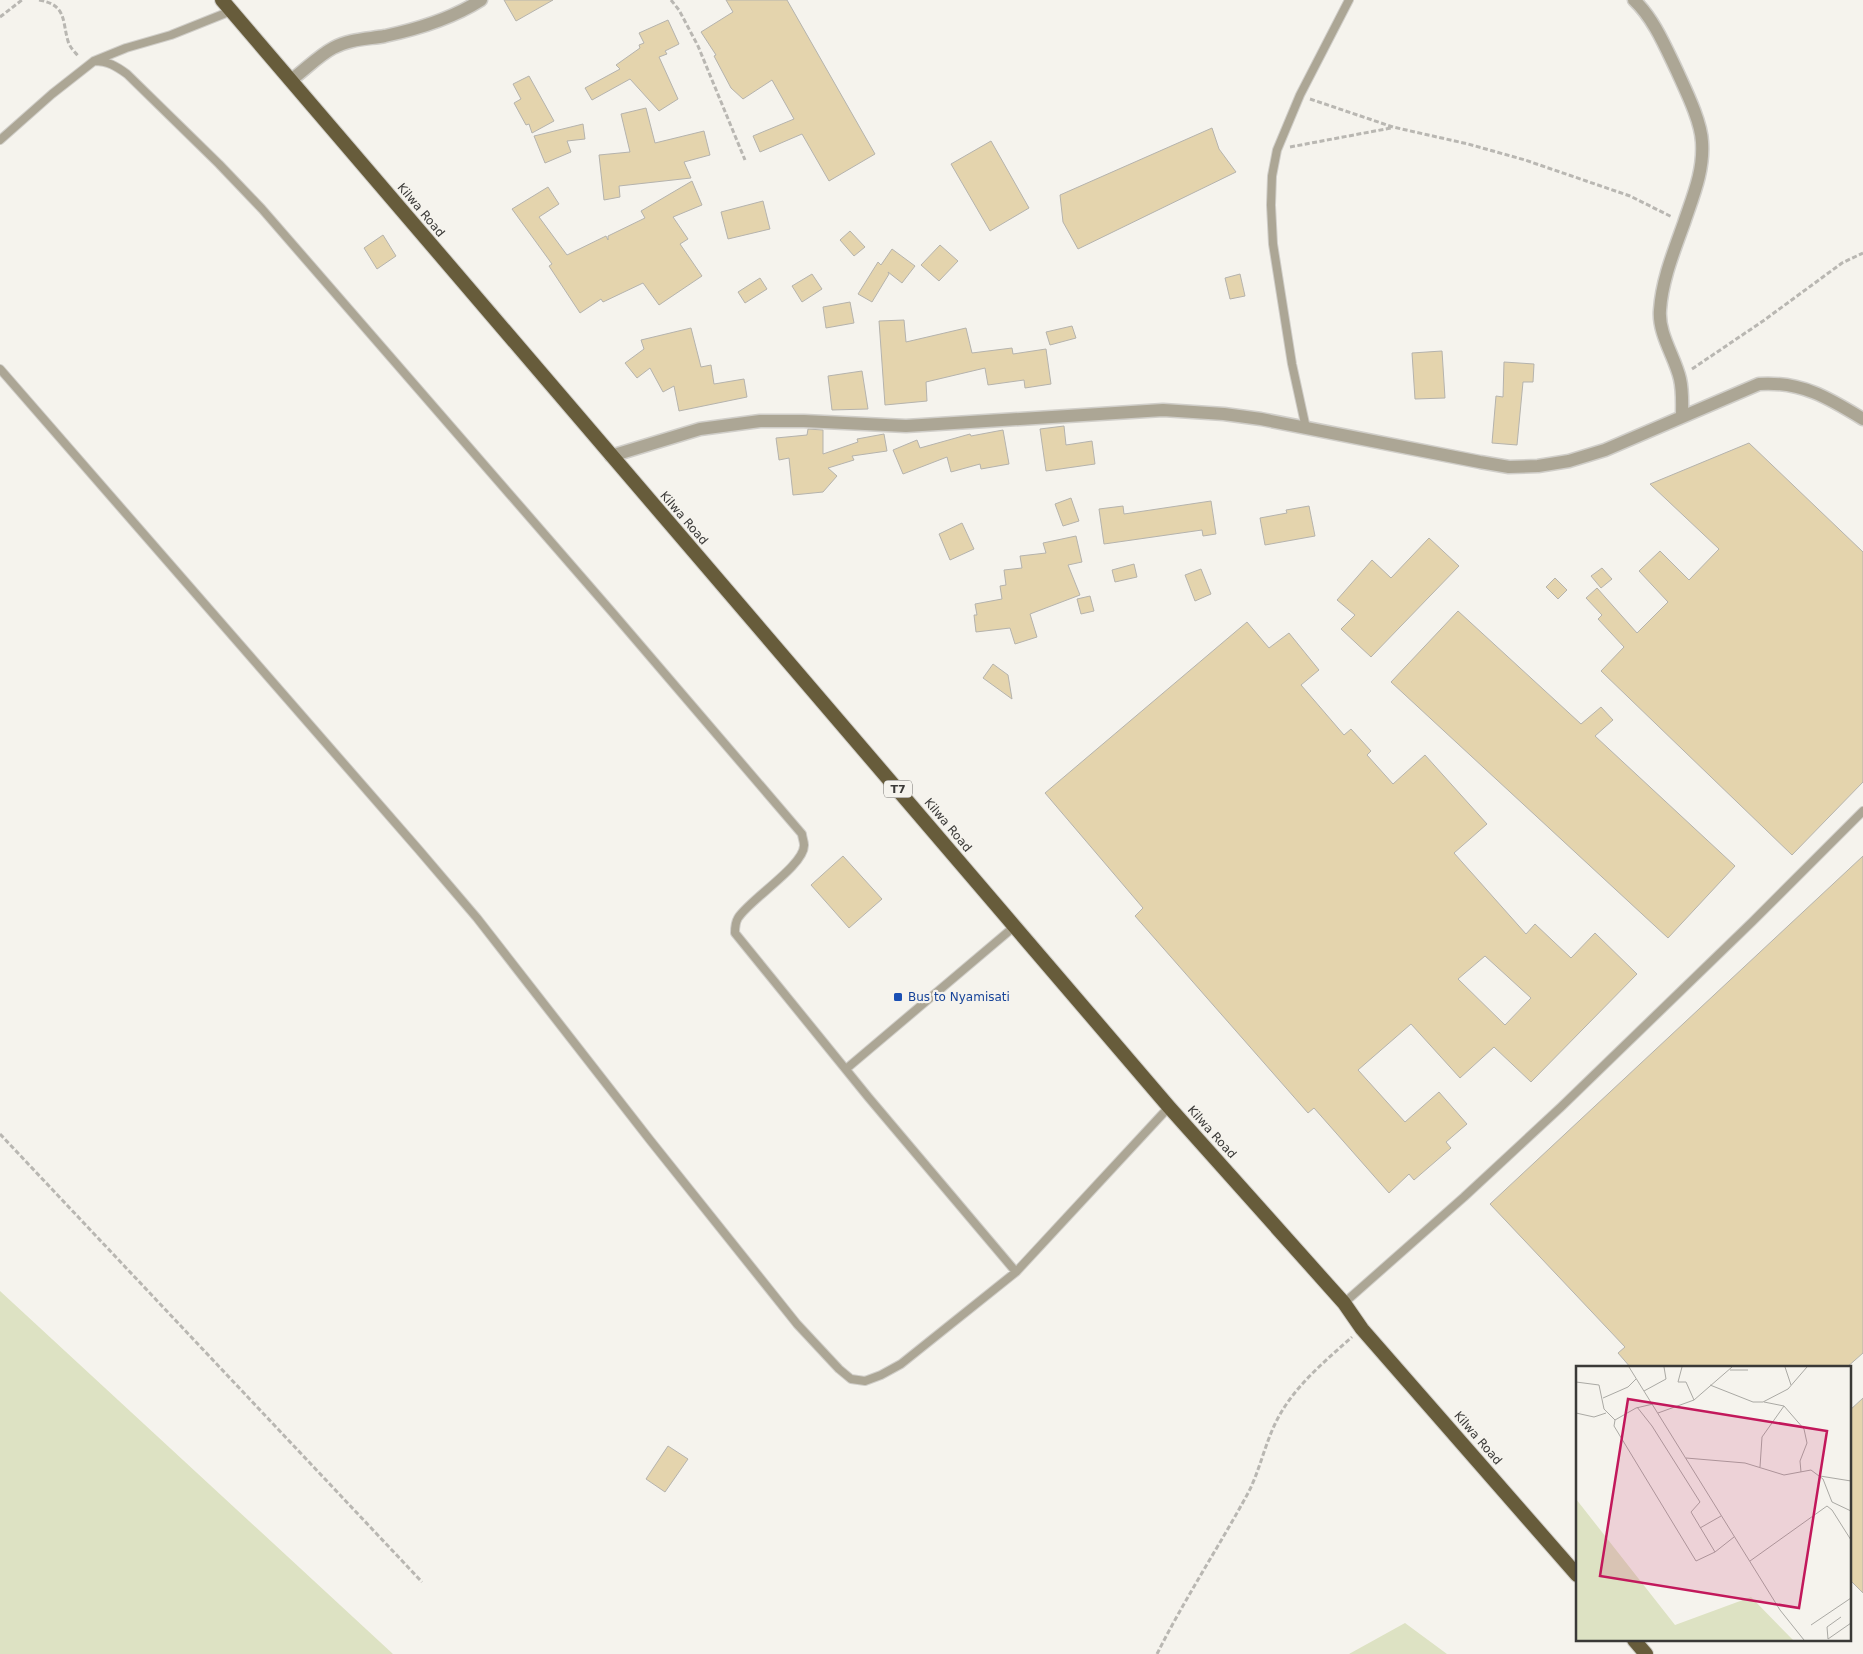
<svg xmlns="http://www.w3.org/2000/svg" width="1863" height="1654" font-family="'DejaVu Sans',sans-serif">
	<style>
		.green { fill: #dde2c3 }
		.building { fill: #e4d4ad; stroke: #b5b3ad; fill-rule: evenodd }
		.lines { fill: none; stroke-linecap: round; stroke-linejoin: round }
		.service-casing { stroke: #d0cec9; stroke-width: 10 }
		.minor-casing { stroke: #d0cec9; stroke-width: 15 }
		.trunk-casing { stroke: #d0cec9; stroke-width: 16 }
		.path { stroke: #b9b7b2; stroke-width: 3; stroke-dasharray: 5 2.5; stroke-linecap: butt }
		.service { stroke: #aca695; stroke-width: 8 }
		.minor { stroke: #aca695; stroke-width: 12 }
		.trunk { stroke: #675c3b; stroke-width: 14 }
		.transit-dot { fill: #1a4fb4; stroke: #f5f3ed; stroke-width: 2 }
		.labels { text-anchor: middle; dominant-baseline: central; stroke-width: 4.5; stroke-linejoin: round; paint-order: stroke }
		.shield { fill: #f5f3ed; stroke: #72716e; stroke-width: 1 }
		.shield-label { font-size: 11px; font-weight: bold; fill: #3a3937 }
		.street-label { font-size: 12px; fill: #3a3937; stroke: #f5f3ed }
		.transit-label { font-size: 12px; fill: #164399; stroke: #f5f3ed; text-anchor: start }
		.inset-road { fill: none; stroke: #aaa9a4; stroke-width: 1 }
		.view { fill: #c2185b; fill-opacity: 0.15; stroke: #c2185b; stroke-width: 2.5 }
		.inset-edge { fill: none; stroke: #3a3937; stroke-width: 2.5 }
	</style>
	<rect width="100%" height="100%" fill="#f5f3ed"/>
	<path class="green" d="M0 1291 393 1654H0Z
		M1405 1623 1447 1654H1349Z"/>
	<path class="building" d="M504 0H553L516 21Z
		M726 0H787L875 154 829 181 802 134 760 152 753 136 794 119 772 80 743 99 731 88 714 56 716 55 701 32 733 12Z
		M668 20 679 44 665 51 667 54 659 57 678 99 659 111 630 79 592 100 585 88 620 69 616 65 640 48 639 45 644 43 639 33Z
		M529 76 554 121 532 133 529 124 526 125 514 103 521 99 513 84Z
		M646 108 655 143 704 131 710 155 684 162 691 178 619 186 620 197 604 200 599 155 630 152 621 114Z
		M583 124 585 139 567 141 571 152 545 163 534 136Z
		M1212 128 1219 149 1236 172 1078 249 1063 222 1060 195Z
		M991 141 1029 208 990 231 951 164Z
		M692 181 702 205 673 217 688 239 680 244 702 276 659 305 643 283 603 302 601 299 580 313 549 266 552 264 512 209 548 187 559 204 539 217 567 255 606 236 608 240V236L645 218 641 211Z
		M763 201 770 229 728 239 721 212Z
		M850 231 865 247 854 256 840 240Z
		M383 235 396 256 377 269 364 248Z
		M940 245 958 261 939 281 921 265Z
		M892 249 915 266 902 283 888 272 889 274 872 302 858 294 878 262 881 265Z
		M812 274 822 289 802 302 792 286Z
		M1240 274 1245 296 1230 299 1225 278Z
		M760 278 767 289 745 303 738 292Z
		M850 302 854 323 826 328 823 307Z
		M904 320 906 342 966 328 972 353 1012 348 1013 354 1046 349 1051 384 1025 388 1024 380 988 385 985 368 926 382 927 401 885 405 879 321Z
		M1072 326 1076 338 1050 345 1046 332Z
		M691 328 701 367 711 365 714 384 744 379 747 397 679 411 674 386 663 392 650 368 637 378 625 363 644 349 641 340Z
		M1442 351 1445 398 1415 399 1412 353Z
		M1504 362 1534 364 1533 382H1523L1517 445 1492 443 1496 396 1503 397Z
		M862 371 868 409 832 410 828 376Z
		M1064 426 1066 445 1092 441 1095 464 1046 471 1040 429Z
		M808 429 823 430V454L858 442 857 439 884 434 887 451 852 456 854 460 828 468 837 476 823 492 793 495 789 458 779 460 776 438 807 435Z
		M1003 430 1009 464 981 469 980 464 951 472 947 457 903 474 893 450 917 440 920 448 970 434 971 436Z
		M1749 443 1863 552V782L1792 855 1601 671 1624 647 1598 619 1602 615 1586 598 1597 588 1637 633 1668 602 1639 571 1660 551 1689 580 1719 549 1650 484Z
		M1071 498 1079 521 1063 526 1055 504Z
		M1211 501 1216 534 1203 536 1202 530 1104 544 1099 509 1123 506 1124 514Z
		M1309 506 1315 536 1265 545 1260 518 1287 513 1286 510Z
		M962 523 974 549 950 560 939 534Z
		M1076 536 1082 562 1068 565 1080 595 1030 614 1037 637 1015 644 1010 628 976 632 974 615H977L975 604 1002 599 1000 586 1006 585 1004 570 1022 568 1020 556 1046 553 1043 543Z
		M1429 538 1459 566 1371 657 1341 629 1355 615 1337 600 1372 560 1391 578Z
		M1134 564 1137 577 1115 582 1112 570Z
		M1602 568 1612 579 1601 588 1591 576Z
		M1201 569 1211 594 1195 601 1185 575Z
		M1555 578 1567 590 1558 599 1546 587Z
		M1090 596 1094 611 1081 614 1077 599Z
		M1458 611 1581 724 1601 707 1613 720 1595 736 1735 866 1668 938 1391 682Z
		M1247 622 1269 648 1289 633 1319 670 1301 685 1344 735 1351 729 1371 751 1367 755 1393 784 1425 755 1487 824 1454 853 1526 934 1535 924 1571 958 1595 933 1637 974 1531 1082 1494 1047 1460 1078 1411 1024 1358 1070 1405 1122 1439 1092 1467 1124 1446 1142 1451 1148 1414 1180 1409 1174 1389 1193 1314 1108 1308 1113 1135 916 1143 908 1045 793ZM1485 956 1531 998 1505 1025 1458 979Z
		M993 664 1008 675 1012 699 983 678Z
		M843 856 882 899 849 928 811 885Z
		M1863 856V1353L1846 1368H1631L1618 1353 1625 1347 1490 1204Z
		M1863 1398V1593L1849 1579V1411Z
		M668 1446 688 1459 665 1492 646 1479Z"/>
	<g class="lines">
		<g class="service-casing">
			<path id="service" d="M94 61C108 61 116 66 127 74L219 164 262 209 612 612 802 834C802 837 804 841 804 845 805 865 749 900 738 918 735 923 735 928 735 933L869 1098 1016 1272
				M0 140 52 94 94 61 126 48 171 35 231 11
				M0 369 419 850 477 918 650 1140 797 1324 839 1369 851 1379 865 1381 881 1375 901 1364 1016 1272 1169 1107
				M1306 428 1292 364 1273 244 1271 205 1272 176 1277 150 1300 95 1349 0
				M846 1069 1015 926
				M1344 1303 1464 1197 1561 1107 1752 922 1863 811"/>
		</g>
		<g class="minor-casing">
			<path id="minor" d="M1634 0C1654 19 1665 46 1677 71 1686 91 1701 121 1702 142 1704 171 1693 196 1684 223 1674 251 1662 280 1660 310 1658 334 1675 357 1680 379 1683 392 1682 404 1682 417
				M291 80C305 70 318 56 333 48 349 39 368 39 385 36 418 29 453 18 481 0
				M611 456 700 429 760 421H804L906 426 1163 410 1224 414 1261 419 1480 462 1509 467 1538 466 1569 461 1605 450 1759 384C1801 381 1829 398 1863 419"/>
		</g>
		<g class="trunk-casing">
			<path id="trunk" d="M222 0 1169 1107 1344 1303 1362 1329 1577 1575
				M1634 1640 1646 1654"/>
		</g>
		<path class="path" d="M39 0C67 5 62 21 68 41 70 48 75 52 79 57
			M671 0 679 10 698 46 745 160
			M0 17 22 0
			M1310 99 1393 127 1468 144 1525 160 1630 196 1672 217
			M1290 147 1391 128
			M1692 369 1763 321 1842 263 1863 253
			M0 1134 422 1582
			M1157 1654C1184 1600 1218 1548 1247 1495 1259 1473 1264 1447 1275 1424 1292 1388 1323 1363 1352 1337"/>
		<use href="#service" class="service"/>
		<use href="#minor" class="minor"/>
		<use href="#trunk" class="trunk"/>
	</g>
	<rect class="transit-dot" x="893" y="992" width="10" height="10" rx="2.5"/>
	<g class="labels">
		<rect class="shield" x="884" y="780.5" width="28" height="17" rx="4"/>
		<g class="shield-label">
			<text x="898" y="789">T7</text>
		</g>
		<g class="street-label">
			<text transform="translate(421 210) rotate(50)">Kilwa Road</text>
			<text transform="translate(684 518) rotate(49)">Kilwa Road</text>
			<text transform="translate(948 825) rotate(50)">Kilwa Road</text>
			<text transform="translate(1212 1132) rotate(48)">Kilwa Road</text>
			<text transform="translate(1478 1438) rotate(49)">Kilwa Road</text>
		</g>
		<g class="transit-label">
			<text x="908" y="997">Bus to Nyamisati</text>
		</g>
	</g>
	<g transform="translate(1576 1366)">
		<rect width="275" height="275" fill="#f5f3ed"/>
		<path d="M0 133 99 259 175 231 217 274H0Z" fill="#dde2c3"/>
		<path class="inset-road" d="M53 1 204 244 228 274M106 1 102 16H110L118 34M209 1 215 19M154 4H172M0 16 23 19 28 43 39 54 60 42 77 38M134 19 177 36H187L212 23 231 1M68 25 90 13 88 1M27 32 52 21 60 13M188 36 208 40 228 63 231 77 224 95 225 106M61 41 76 60 124 136 115 146 139 186M0 47 18 51 30 47M82 47 118 34 156 1M39 54 38 60 120 195 139 186 158 171M110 92 169 97 208 109 235 104 247 113 256 136 275 145M184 101 186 71 208 40M244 110 275 115M124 162 145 150M174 195 251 140 256 144 275 174M265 251 251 261 252 273 275 257M235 259 275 232"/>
		<path class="view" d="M52 33 251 65 223 242 24 210Z"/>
		<rect width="275" height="275" class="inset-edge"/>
	</g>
</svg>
